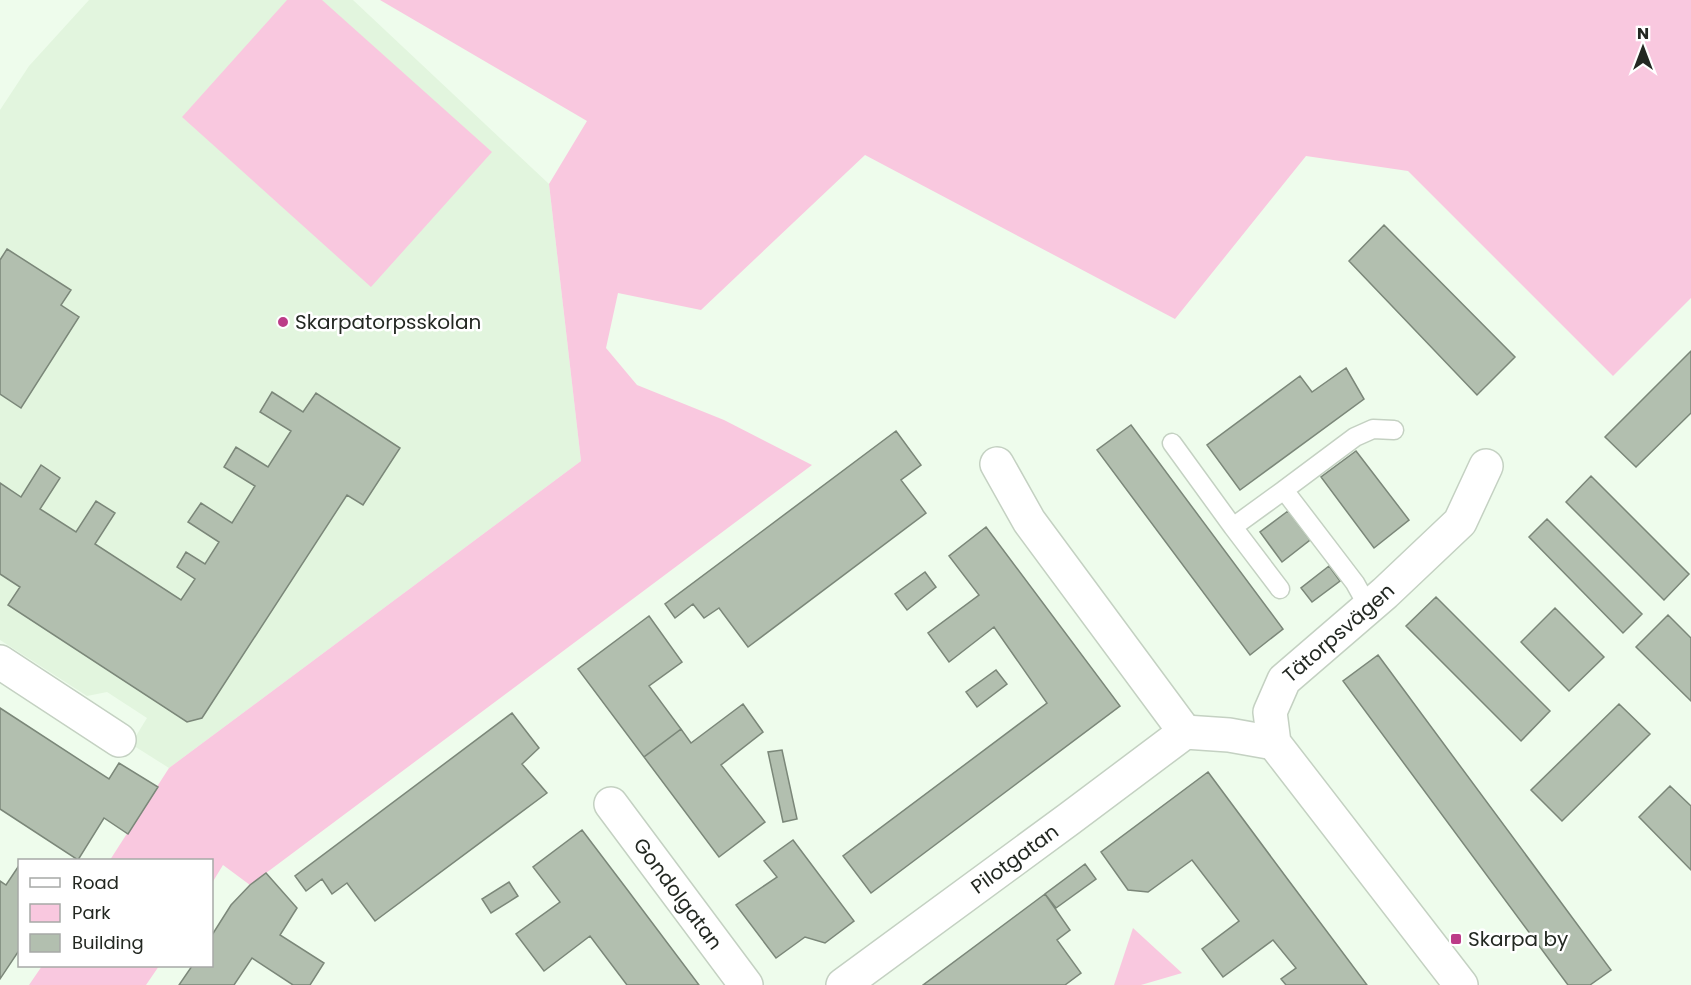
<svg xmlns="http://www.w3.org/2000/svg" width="1691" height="985" font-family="Poppins,sans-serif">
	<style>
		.built { fill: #e2f5de }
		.green { fill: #f9c8df }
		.building { fill: #b2bfaf; stroke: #7b8779; stroke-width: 1.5 }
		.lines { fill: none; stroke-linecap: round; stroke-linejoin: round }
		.lane-casing { stroke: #c4d1c2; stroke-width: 21 }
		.street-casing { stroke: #c4d1c2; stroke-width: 36 }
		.lane { stroke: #fff; stroke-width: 18 }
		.street { stroke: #fff; stroke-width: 33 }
		.poi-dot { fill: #bc3c88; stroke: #fff; stroke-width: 2 }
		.labels { text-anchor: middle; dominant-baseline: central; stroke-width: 5; stroke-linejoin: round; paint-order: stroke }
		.poi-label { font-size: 20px; fill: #232822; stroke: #fff; text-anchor: start }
		.street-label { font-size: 20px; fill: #232822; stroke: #fff }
	</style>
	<rect width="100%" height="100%" fill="#eefcec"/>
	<path class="built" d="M89 0H353L549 184 581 461 169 768 131 744 147 718 107 692 87 696 0 640V110L29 66Z"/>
	<path class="green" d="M287 0H322L492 152 371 287 182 117Z
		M380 0H1691V298L1613 376 1408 171 1306 156 1175 319 865 155 701 310 618 293 606 348 637 385 724 420 812 465 250 885 223 865 212 883V860H110L169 768 581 461 549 184 587 121Z
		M1133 928 1182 973 1141 985H1114Z
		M42 966H159L146 985H29Z"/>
	<path class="building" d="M1384 225 1515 357 1477 395 1349 261Z
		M7 249 71 290 61 305 79 317 21 408 0 394V260Z
		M1691 351V413L1636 467 1605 437Z
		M1346 368 1364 399 1240 490 1207 445 1300 376 1312 392Z
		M272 392 303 412 316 393 400 448 363 505 347 495 202 718 187 722 8 605 20 587 0 574V483L21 497 41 465 60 478 40 509 76 532 96 501 115 513 95 544 181 600 195 579 177 567 186 552 205 564 219 542 188 522 201 503 232 523 255 486 224 467 236 447 268 467 291 431 260 412Z
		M1131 425 1283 629 1250 655 1097 450Z
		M896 431 921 465 901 480 926 513 748 647 719 608 704 618 693 604 675 618 665 604Z
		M1356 451 1409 520 1374 548 1321 477Z
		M1591 476 1689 574 1664 600 1566 502Z
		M1288 511 1310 540 1282 562 1260 532Z
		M1547 519 1642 614 1623 633 1529 537Z
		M986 527 1120 706 871 893 843 856 1047 703 994 627 949 662 928 633 979 595 949 556Z
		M1329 566 1340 581 1312 602 1301 588Z
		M925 572 936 587 907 610 895 594Z
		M1436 597 1550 711 1521 741 1406 626Z
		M1555 608 1604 657 1569 691 1521 642Z
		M1668 615 1691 638V701L1636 647Z
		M649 616 682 662 649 686 681 729 644 757 578 669Z
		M1378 655 1611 970 1590 985H1568L1343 681Z
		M996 670 1007 684 977 707 966 692Z
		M743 704 763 732 721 765 765 822 719 857 644 757 681 729 691 743Z
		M1619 704 1650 734 1562 821 1531 790Z
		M0 708 109 779 119 763 158 787 128 834 104 818 78 860 0 809Z
		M512 713 539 748 522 764 547 793 375 921 347 883 332 894 322 879 306 891 295 876Z
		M782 750 797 819 783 822 768 752Z
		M1208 772 1289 881 1367 985H1286L1281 979 1296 968 1273 940 1223 977 1202 949 1239 921 1192 860 1148 892 1128 890 1101 852Z
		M1670 786 1691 806V870L1639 817Z
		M582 830 626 888 699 985H627L590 936 544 971 516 934 560 902 533 867Z
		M793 840 854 921 825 943 805 937 776 958 736 905 777 877 764 861Z
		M20 864V949L0 979V881L6 885Z
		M1085 864 1096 879 1056 908 1045 894Z
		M266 873 297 908 280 935 324 963 310 985H293L252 958 234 985H179L192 966H212V935L231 905 250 885Z
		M509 882 518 896 491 913 482 899Z
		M1045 894 1070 930 1057 940 1081 973 1065 985H923Z"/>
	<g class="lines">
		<g class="lane-casing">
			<path id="lane" d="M1172 443 1233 527
				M1284 490 1355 437 1373 429 1394 430
				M1280 589 1233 527 1284 490 1355 583 1369 608"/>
		</g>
		<g class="street-casing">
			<g id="street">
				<path d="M997 464 1029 521 1185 732"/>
				<path d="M0 662 119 740"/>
				<path id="s1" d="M611 804 746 985"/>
				<path id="s2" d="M843 985 1069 819 1185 732 1229 735 1274 743"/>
				<path id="s3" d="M1461 985 1274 743 1270 712 1284 680 1385 593 1460 522 1486 466"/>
			</g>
		</g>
		<use href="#lane" class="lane"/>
		<use href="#street" class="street"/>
	</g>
	<g class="poi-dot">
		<circle cx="283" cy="322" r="6"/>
		<rect x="1450" y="933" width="12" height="12" rx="3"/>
	</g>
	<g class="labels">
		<g class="poi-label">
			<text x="295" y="322">Skarpatorpsskolan</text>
			<text x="1468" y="939">Skarpa by</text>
		</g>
		<g class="street-label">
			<text stroke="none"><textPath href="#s3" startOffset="444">Tätorpsvägen</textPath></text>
			<text stroke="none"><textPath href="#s2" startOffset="213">Pilotgatan</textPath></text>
			<text stroke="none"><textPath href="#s1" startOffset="112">Gondolgatan</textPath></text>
		</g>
	</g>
	<rect x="18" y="859" width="195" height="108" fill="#ffffff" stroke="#a7a9a7" stroke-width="1.5"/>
	<rect x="30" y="878" width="30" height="9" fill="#ffffff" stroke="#a7a9a7" stroke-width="1.5"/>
	<text x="72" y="889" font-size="18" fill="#232822">Road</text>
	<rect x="30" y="904" width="30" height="18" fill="#f9c8df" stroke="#a7a9a7" stroke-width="1.5"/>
	<text x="72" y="919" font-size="18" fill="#232822">Park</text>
	<rect x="30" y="934" width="30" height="18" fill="#b2bfaf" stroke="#a7a9a7" stroke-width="1.5"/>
	<text x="72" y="949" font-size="18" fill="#232822">Building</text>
	<g transform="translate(1643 48)" stroke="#ffffff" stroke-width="4.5" paint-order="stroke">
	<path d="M0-4.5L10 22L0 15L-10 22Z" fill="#232822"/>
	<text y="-9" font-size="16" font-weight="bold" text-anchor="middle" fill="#232822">N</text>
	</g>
</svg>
